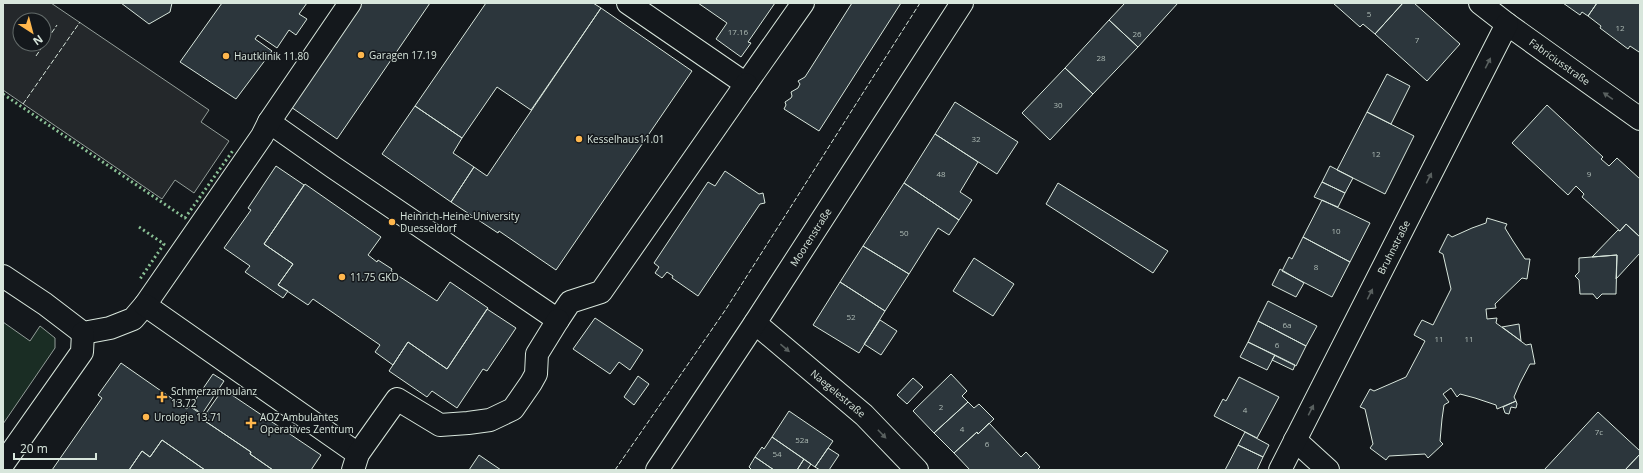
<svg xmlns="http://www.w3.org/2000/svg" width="1643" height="473" font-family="'Open Sans',sans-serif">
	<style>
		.green { fill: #1a2d24; stroke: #939e99 }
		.parking { fill: #24282b; stroke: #939e99; fill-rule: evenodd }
		.building { fill: #2c363c; stroke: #d8e6dc }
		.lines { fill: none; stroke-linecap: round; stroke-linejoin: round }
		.minor-casing { stroke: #d8e6dc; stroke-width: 24 }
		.tertiary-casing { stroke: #d8e6dc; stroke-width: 24 }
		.minor { stroke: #14181c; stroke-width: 22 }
		.tertiary { stroke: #14181c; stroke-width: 22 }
		.hedge { stroke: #8ac095; stroke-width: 3; stroke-dasharray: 2 3; stroke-linecap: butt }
		.fence { stroke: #d8e6dc; stroke-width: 1; stroke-dasharray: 5 2; stroke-linecap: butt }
		.oneway { fill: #59605f }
		.poi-dot { fill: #ffb74d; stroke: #14181c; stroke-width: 1.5 }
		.labels { text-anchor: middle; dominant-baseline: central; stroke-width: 3; stroke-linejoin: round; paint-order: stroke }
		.number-label { font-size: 8px; fill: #adbab4 }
		.poi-label { font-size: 10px; fill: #d8e6dc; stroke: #14181c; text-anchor: start }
		.street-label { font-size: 10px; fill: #d8e6dc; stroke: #14181c }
	</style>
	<rect width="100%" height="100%" fill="#14181c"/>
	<path class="green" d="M3 322 30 341 40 326 55 338V348L3 424Z"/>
	<path class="parking" d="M3 3H51L209 110 201 122 229 141 194 193 175 180 162 199 3 90ZM20 20H44V44H20Z"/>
	<path class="building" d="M121 3H172L170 12 149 24Z
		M222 3H307L299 14 307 19 296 35 289 30 277 48 258 35 255 39 272 51 236 99 180 62Z
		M362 3H430L337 139 291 107Z
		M486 3H593L601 8 531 110 497 87 462 138 415 106Z
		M698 3H775L748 42 751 43 741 57 716 39 727 23Z
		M852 3H901L819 131 784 109 786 105 785 102 791 98 792 96 791 92 798 88 800 84 798 81 805 77Z
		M1125 3H1178L1138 47 1109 20Z
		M1333 3H1403L1375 34 1363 24 1360 27Z
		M1403 3H1414L1460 44 1427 81 1375 34Z
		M1563 3H1597L1588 16 1582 12 1580 15Z
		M1597 3H1640V50L1639 52 1630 46 1628 49 1600 28 1601 26 1588 16Z
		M601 8 692 71 556 270 499 231 498 233 451 202 474 167 487 176Z
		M1109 20 1138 47 1093 94 1065 68Z
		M1065 68 1093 94 1050 140 1022 113Z
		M1387 74 1410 86 1391 124 1367 112Z
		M955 102 1018 142 997 174 935 134Z
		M1547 105 1603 157 1601 159 1609 166 1617 158 1640 179V237L1626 224 1620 231 1582 197 1584 194 1576 186 1568 195 1512 143Z
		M415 106 462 138 453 153 474 167 451 202 382 154Z
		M1367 112 1414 136 1385 194 1337 170Z
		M935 134 978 162 960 192 972 200 959 220 904 183Z
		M276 166 304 185 264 244 293 264 278 285 288 291 283 298 245 272 250 266 224 248 251 210 248 208Z
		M1330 166 1353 178 1345 193 1322 182Z
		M725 171 759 194 763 193 765 203 760 204 698 296 672 278 673 276 667 272 662 278 655 273 659 267 654 263 708 182 715 186Z
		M1322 182 1345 193 1338 207 1314 197Z
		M904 183 959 220 949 235 938 228 909 274 863 246Z
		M1058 183 1168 251 1153 273 1046 204Z
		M305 184 381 237 368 255 377 262 378 260 392 269 391 271 437 301 450 282 488 308 447 369 408 342 393 365 375 352 380 345 313 299 308 305 278 285 293 264 264 244Z
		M1322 200 1370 223 1350 262 1303 237Z
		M1487 218 1507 224 1505 228 1513 241 1525 259H1530L1527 279 1522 278 1495 304 1496 308 1486 309 1487 319 1497 318 1496 323 1514 336 1526 345 1531 344 1535 364H1530L1520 383 1514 397 1516 401 1497 409 1496 405 1475 398 1460 394 1457 397 1451 388 1443 394 1449 402 1444 405 1442 419 1440 441 1443 444 1428 458 1425 454 1389 456 1386 460 1370 448 1373 444 1365 409 1360 407 1370 389 1374 391 1406 377 1425 341 1414 335 1418 327 1422 320 1433 325 1451 289 1443 254 1439 252 1448 234 1452 237 1472 228 1486 223Z
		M1626 224 1640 237V253L1616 279 1617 255 1592 257 1618 230 1620 231Z
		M1303 237 1350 262 1332 297 1282 271 1289 257 1292 259Z
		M863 246 909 274 885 311 840 282Z
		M1617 255 1616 294H1602L1597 299 1593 294H1580L1579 280 1575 276 1579 272V258Z
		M974 258 1014 284 993 316 953 291Z
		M1280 269 1304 283 1296 297 1272 285Z
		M840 282 885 311 859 353 813 325Z
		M1268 301 1317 326 1306 346 1258 321Z
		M487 309 516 328 487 371 483 369 457 408 432 391 427 397 389 371 408 342 447 369Z
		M595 318 643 350 630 370 619 362 610 374 573 349Z
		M880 320 897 331 881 355 864 344Z
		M1258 321 1306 346 1296 366 1248 342Z
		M1519 324 1521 341 1502 327Z
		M1248 342 1275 355 1267 370 1240 357Z
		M1275 355 1295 365 1293 370 1272 360Z
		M121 363 187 409 189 406 204 416 202 419 251 452 250 454 273 470H205L162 440 150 457 142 451 129 470H52L102 398 98 395Z
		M213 374 224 381 202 414 191 406Z
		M951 374 967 391 962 396 968 402 934 433 913 411Z
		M638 376 649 384 634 405 624 397Z
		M1239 377 1279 397 1257 438 1214 416 1223 399 1226 401Z
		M913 378 923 387 907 404 897 395Z
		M223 389 321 455 311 470H273L250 454 251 452 202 419Z
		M1516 401 1517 404 1516 408 1511 407 1509 414 1505 413 1503 407Z
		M968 402 974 408 979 404 994 419 978 434 977 432 954 453 934 433Z
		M789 411 833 441 815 467 772 437Z
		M1598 412 1640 451V454L1625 470H1544Z
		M989 423 1021 457 1026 452 1040 467 1037 470H970L954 453 977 432 978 434Z
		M1245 432 1269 445 1263 457 1238 445Z
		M772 437 804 459 797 470H774L755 457 762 447 764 449Z
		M162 440 205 470H129L142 451 150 457Z
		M1238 445 1263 457 1257 470H1225Z
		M828 448 839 455 829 470H820L815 467Z
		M1640 454V470H1625Z
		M479 455 501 470H469Z
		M755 457 774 470H750L751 469 749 467Z
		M804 459 811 464 807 470H797Z"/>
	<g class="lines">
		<g class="minor-casing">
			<g id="minor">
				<path d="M628 3 746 84 803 3"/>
				<path id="s1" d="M1480 3 1507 24 1640 119"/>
				<path d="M269 122 333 167 558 320 570 302 601 292 746 84"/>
				<path d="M3 276 45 304 83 333 110 328 133 319 145 305 262 136 269 122 350 3"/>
				<path d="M145 305 358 454"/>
				<path id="s2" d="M755 323 864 415 917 470"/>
				<path d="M1295 440 1328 470"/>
				<path d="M3 464 82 352 83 333"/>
				<path d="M353 470 358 454 397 399 440 425 468 423 490 420 513 409 531 383 536 374 537 354 558 320"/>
				<path id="s3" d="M1280 470 1507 24"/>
			</g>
		</g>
		<g class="tertiary-casing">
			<g id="tertiary">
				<path id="s4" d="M657 470 755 323 962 3"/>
			</g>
		</g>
		<use href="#minor" class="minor"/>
		<use href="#tertiary" class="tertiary"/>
		<path class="hedge" d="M3 94 185 218 234 149
			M139 227 164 244 140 279"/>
		<path class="fence" d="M36 56 57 25
			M23 104 80 22
			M615 470 726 309 920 3"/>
	</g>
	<defs><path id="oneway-solid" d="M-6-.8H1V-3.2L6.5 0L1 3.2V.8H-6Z"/></defs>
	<g class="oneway">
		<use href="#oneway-solid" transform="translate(1488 63) rotate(-63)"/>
		<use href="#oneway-solid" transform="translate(1608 96) rotate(-145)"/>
		<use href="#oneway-solid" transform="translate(1429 178) rotate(-63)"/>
		<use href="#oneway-solid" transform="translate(1370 294) rotate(-63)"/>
		<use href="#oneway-solid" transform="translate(785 348) rotate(40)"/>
		<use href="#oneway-solid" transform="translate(1311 410) rotate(-63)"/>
		<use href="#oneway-solid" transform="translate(882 434) rotate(46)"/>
	</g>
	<g class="poi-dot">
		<circle cx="361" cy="55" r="4"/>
		<circle cx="226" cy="56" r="4"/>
		<circle cx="579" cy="139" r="4"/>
		<circle cx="392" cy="222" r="4"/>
		<circle cx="342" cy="277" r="4"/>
		<path d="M160 391h4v4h4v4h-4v4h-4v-4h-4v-4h4z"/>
		<circle cx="146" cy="417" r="4"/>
		<path d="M249 417h4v4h4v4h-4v4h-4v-4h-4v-4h4z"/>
	</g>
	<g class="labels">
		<g class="number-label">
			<text x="1369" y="13">5</text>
			<text x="1620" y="27">12</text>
			<text x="738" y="31">17.16</text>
			<text x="1137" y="33">26</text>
			<text x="1417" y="39">7</text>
			<text x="1101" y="57">28</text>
			<text x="1058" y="104">30</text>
			<text x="976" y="138">32</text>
			<text x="1376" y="153">12</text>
			<text x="941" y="173">48</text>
			<text x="1589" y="173">9</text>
			<text x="1336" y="230">10</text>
			<text x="904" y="232">50</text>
			<text x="1316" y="266">8</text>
			<text x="851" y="316">52</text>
			<text x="1287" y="324">6a</text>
			<text x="1439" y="338">11</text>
			<text x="1469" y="338">11</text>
			<text x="1277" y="344">6</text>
			<text x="941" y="406">2</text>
			<text x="1245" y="409">4</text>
			<text x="962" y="428">4</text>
			<text x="1599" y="431">7c</text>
			<text x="802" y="439">52a</text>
			<text x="987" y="443">6</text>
			<text x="777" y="453">54</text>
		</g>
		<g class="poi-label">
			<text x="369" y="55">Garagen 17.19</text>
			<text x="234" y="56">Hautklinik 11.80</text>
			<text x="587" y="139">Kesselhaus11.01</text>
			<text x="400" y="216">Heinrich-Heine-University<tspan x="400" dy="12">Duesseldorf</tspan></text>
			<text x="350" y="277">11.75 GKD</text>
			<text x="171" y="391">Schmerzambulanz<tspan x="171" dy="12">13.72</tspan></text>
			<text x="154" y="417">Urologie 13.71</text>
			<text x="260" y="417">AOZ Ambulantes<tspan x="260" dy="12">Operatives Zentrum</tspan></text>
		</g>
		<g class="street-label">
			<text stroke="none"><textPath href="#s1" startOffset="99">Fabriciusstraße</textPath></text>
			<text stroke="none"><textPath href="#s4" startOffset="279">Moorenstraße</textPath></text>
			<text stroke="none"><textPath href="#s3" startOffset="250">Bruhnstraße</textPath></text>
			<text stroke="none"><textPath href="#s2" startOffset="109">Naegelestraße</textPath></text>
		</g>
	</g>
	<rect width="1643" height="473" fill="none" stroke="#d8e6dc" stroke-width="8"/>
	<g transform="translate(32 32) rotate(144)"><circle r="19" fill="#14181c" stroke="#626a69"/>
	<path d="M0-3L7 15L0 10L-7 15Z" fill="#ffb74d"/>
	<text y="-6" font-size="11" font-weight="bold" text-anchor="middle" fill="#d8e6dc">N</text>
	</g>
	<path d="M14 453v6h82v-6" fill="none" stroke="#d8e6dc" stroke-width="2"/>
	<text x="20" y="453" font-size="12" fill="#d8e6dc" stroke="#14181c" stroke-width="3" paint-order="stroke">20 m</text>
</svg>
